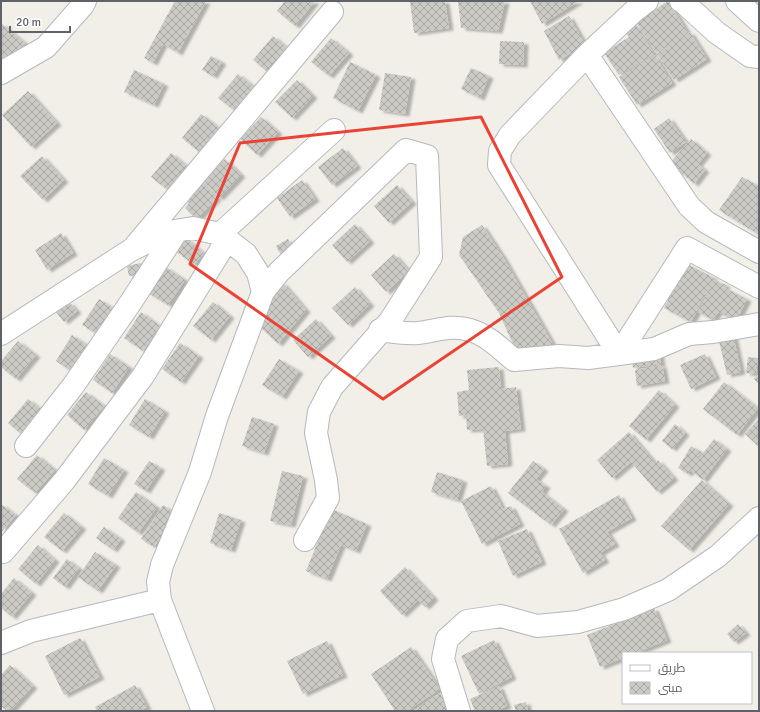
<svg xmlns="http://www.w3.org/2000/svg" width="760" height="712" font-family="Signika,Cairo,sans-serif">
	<style>
		.building { fill: url(#building-cross-hatch); filter: url(#shadow) }
		.lines { fill: none; stroke-linecap: round; stroke-linejoin: round }
		.minor-casing { stroke: #b5b8bc; stroke-width: 24 }
		.minor { stroke: #fff; stroke-width: 22 }
		.marked { fill: none; stroke: #ea4335; stroke-width: 3; stroke-linejoin: round }
	</style>
	<defs>
		<pattern id="building-cross-hatch" width="8" height="8" patternUnits="userSpaceOnUse"><rect width="8" height="8" fill="#cccac5"/><path d="M0 0l8 8M0 8l8-8" fill="none" stroke="#a9a8a4"/></pattern>
		<filter id="shadow"><feDropShadow dx="4.5" dy="2.5" stdDeviation="1" flood-color="#0004"/></filter>
	</defs>
	<rect width="100%" height="100%" fill="#f1efe8"/>
	<path class="building" d="M175 1H206L178 53 163 44 153 63 144 58Z
		M285 1H315L295 26 277 11Z
		M410 1H445L449 28 414 33Z
		M458 1H505L498 31 461 28Z
		M530 1H579L542 24Z
		M668 1 688 33 656 53 636 22Z
		M569 16 584 43 579 49 559 60 544 31Z
		M1 23 25 43 8 63 1 57Z
		M636 24 654 54 619 75 604 53 629 37 625 31Z
		M690 32 707 59 674 80 657 54Z
		M273 36 291 51 271 75 253 60Z
		M331 38 349 53 329 76 311 62Z
		M500 41 524 42 523 65 499 64Z
		M655 55 672 83 637 105 619 77Z
		M211 56 222 62 213 76 202 70Z
		M350 62 376 75 358 111 333 98Z
		M471 68 489 76 480 98 461 89Z
		M134 70 164 84 154 105 124 92Z
		M385 73 411 77 405 114 379 110Z
		M238 74 256 88 236 112 218 98Z
		M297 80 313 96 292 118 275 102Z
		M28 91 57 123 31 147 2 115Z
		M201 114 219 128 199 152 182 138Z
		M261 117 278 132 257 155 240 139Z
		M669 118 686 142 670 153 654 129Z
		M691 139 707 153 698 164 705 170 694 184 670 163Z
		M343 148 357 166 332 185 318 167Z
		M171 153 188 167 169 191 151 177Z
		M42 156 64 180 43 200 20 176Z
		M225 159 241 175 219 198 203 181Z
		M742 177 759 186V235L719 210Z
		M198 179 217 198 199 217 193 216 185 208 189 203 182 196Z
		M302 180 315 199 290 217 277 198Z
		M397 185 412 202 389 223 374 206Z
		M355 224 370 241 347 262 332 245Z
		M482 225 503 257 555 348 517 353 499 313 459 255 463 237Z
		M61 233 73 253 47 270 35 250Z
		M183 236 204 253 194 265 173 249Z
		M288 239 294 251 282 257 276 246Z
		M394 254 409 271 386 292 371 275Z
		M141 263 143 274 129 276 127 266Z
		M687 264 714 278 691 322 664 308Z
		M166 267 185 280 168 305 148 293Z
		M714 280 726 285 725 288 747 299 736 321 718 312 713 320 698 312Z
		M282 282 306 310 278 344 259 326Z
		M355 287 370 304 348 325 332 308Z
		M99 299 118 311 102 337 82 325Z
		M69 302 77 311 64 322 56 312Z
		M213 302 230 316 211 340 193 326Z
		M141 312 160 326 143 351 124 338Z
		M316 319 331 336 308 357 293 340Z
		M733 334 741 372 727 375 718 337Z
		M72 335 92 348 75 374 56 361Z
		M18 341 36 355 16 379 1 367V361Z
		M180 343 199 356 181 382 162 369Z
		M659 351 661 364 633 368 631 356Z
		M110 354 129 367 112 393 93 380Z
		M705 354 716 377 691 389 680 365Z
		M748 357 758 358 756 374 746 373Z
		M279 359 299 371 282 397 262 385Z
		M662 365 665 381 637 386 635 370Z
		M499 367 501 389 516 387 521 429 505 431 508 464 487 466 483 429 467 430 466 415 459 416 457 392 469 390 467 370Z
		M759 374V384L754 379Z
		M724 382 758 408 737 435 703 409Z
		M659 390 675 405 646 440 629 426Z
		M86 392 104 406 84 430 67 415Z
		M28 399 46 413 26 438 8 423Z
		M145 399 165 411 149 437 129 425Z
		M252 417 274 424 264 453 242 446Z
		M759 419V447L745 434Z
		M675 424 685 433 672 449 662 441Z
		M629 432 655 463 658 460 674 478 657 492 631 462 612 478 597 460Z
		M714 439 727 449 703 480 690 470 688 474 678 468 691 446 701 452 693 466Z
		M37 455 55 470 35 493 17 479Z
		M104 458 124 470 108 496 88 484Z
		M149 461 161 468 146 491 134 484Z
		M533 461 544 469 536 479 546 486 542 492 564 509 551 525 508 493Z
		M282 471 303 476 291 525 270 521Z
		M437 472 463 480 457 500 431 492Z
		M702 480 729 504 689 550 661 526Z
		M491 486 503 509 511 506 520 524 482 544 461 501Z
		M136 492 157 507 138 533 118 518Z
		M619 495 632 518 607 532 615 544 600 553 605 560 583 573 559 529Z
		M1 504 16 515 1 533Z
		M163 505 176 514 154 547 141 539Z
		M331 509 367 524 356 551 341 545 327 579 306 571Z
		M64 513 82 527 62 551 44 537Z
		M219 513 241 520 231 550 210 543Z
		M104 527 121 539 113 550 96 538Z
		M527 529 542 562 513 576 498 541Z
		M38 545 55 560 36 584 18 569Z
		M95 552 116 565 98 591 78 577Z
		M67 559 79 568 65 587 53 578Z
		M405 567 434 598 425 607 418 600 402 615 380 591Z
		M14 578 32 593 12 617 1 608V594Z
		M654 608 667 640 636 653H623V658L600 667 587 635Z
		M738 624 746 633 734 642 727 634Z
		M80 638 100 677 64 695 45 656Z
		M494 640 512 677 479 694 461 656Z
		M327 641 343 675 303 694 287 661Z
		M411 647 440 689 407 711H395L371 674Z
		M10 665 33 686 10 711H7L1 706V675Z
		M135 685 147 707 140 711H97L95 707Z
		M499 686 507 706 496 711H475L470 699Z
		M440 693 449 711H413Z
		M526 702 528 711H516L514 705Z"/>
	<g class="lines">
		<g class="minor-casing">
			<path id="minor" d="M647 1 634 11 587 55 510 135 500 151 499 165 619 354 654 349 689 334 713 332 759 324
				M681 1 683 2 717 33 750 56 759 57
				M737 1 759 21
				M587 55 689 206 706 222 759 252
				M1 73 46 47 83 5 85 1
				M220 234 334 130
				M136 245 332 12
				M263 292 279 272 406 150 427 156 431 257 390 321 332 387 319 412 316 433 326 480 328 498 305 540
				M380 330C393 332 405 334 418 333 436 331 452 324 470 330 487 335 500 348 514 360L559 356 588 358 619 354 687 248 759 287
				M1 334 131 250 168 232 193 228 220 234 246 254 258 273 263 292 217 416 200 472 162 565 158 582 160 600 203 711
				M26 446 73 386 131 302 177 231
				M3 552 64 481 143 376 227 240
				M1 643 31 631 160 600
				M459 711 443 659 447 639 467 621 501 616 537 626 578 622 624 609 668 590 718 556 759 518"/>
		</g>
		<use href="#minor" class="minor"/>
	</g>
	<path class="marked" d="M481 117 562 277 383 399 190 264 240 143Z"/>
	<rect width="760" height="712" fill="none" stroke="#5f6368" stroke-width="4"/>
	<rect x="622" y="652" width="130" height="52" fill="#ffffff" stroke="#bfc1c3"/>
	<rect x="630" y="665" width="20" height="6" fill="#ffffff" stroke="#bfc1c3"/>
	<text x="658" y="672" font-size="12" fill="#5f6368">طريق</text>
	<rect x="630" y="682" width="20" height="12" fill="url(#building-cross-hatch)" stroke="#bfc1c3"/>
	<text x="658" y="692" font-size="12" fill="#5f6368">مبنى</text>
	<path d="M10 26v6h60v-6" fill="none" stroke="#5f6368" stroke-width="2"/>
	<text x="16" y="26" font-size="12" fill="#5f6368" stroke="#ffffff" stroke-width="3" paint-order="stroke">20 m</text>
</svg>
